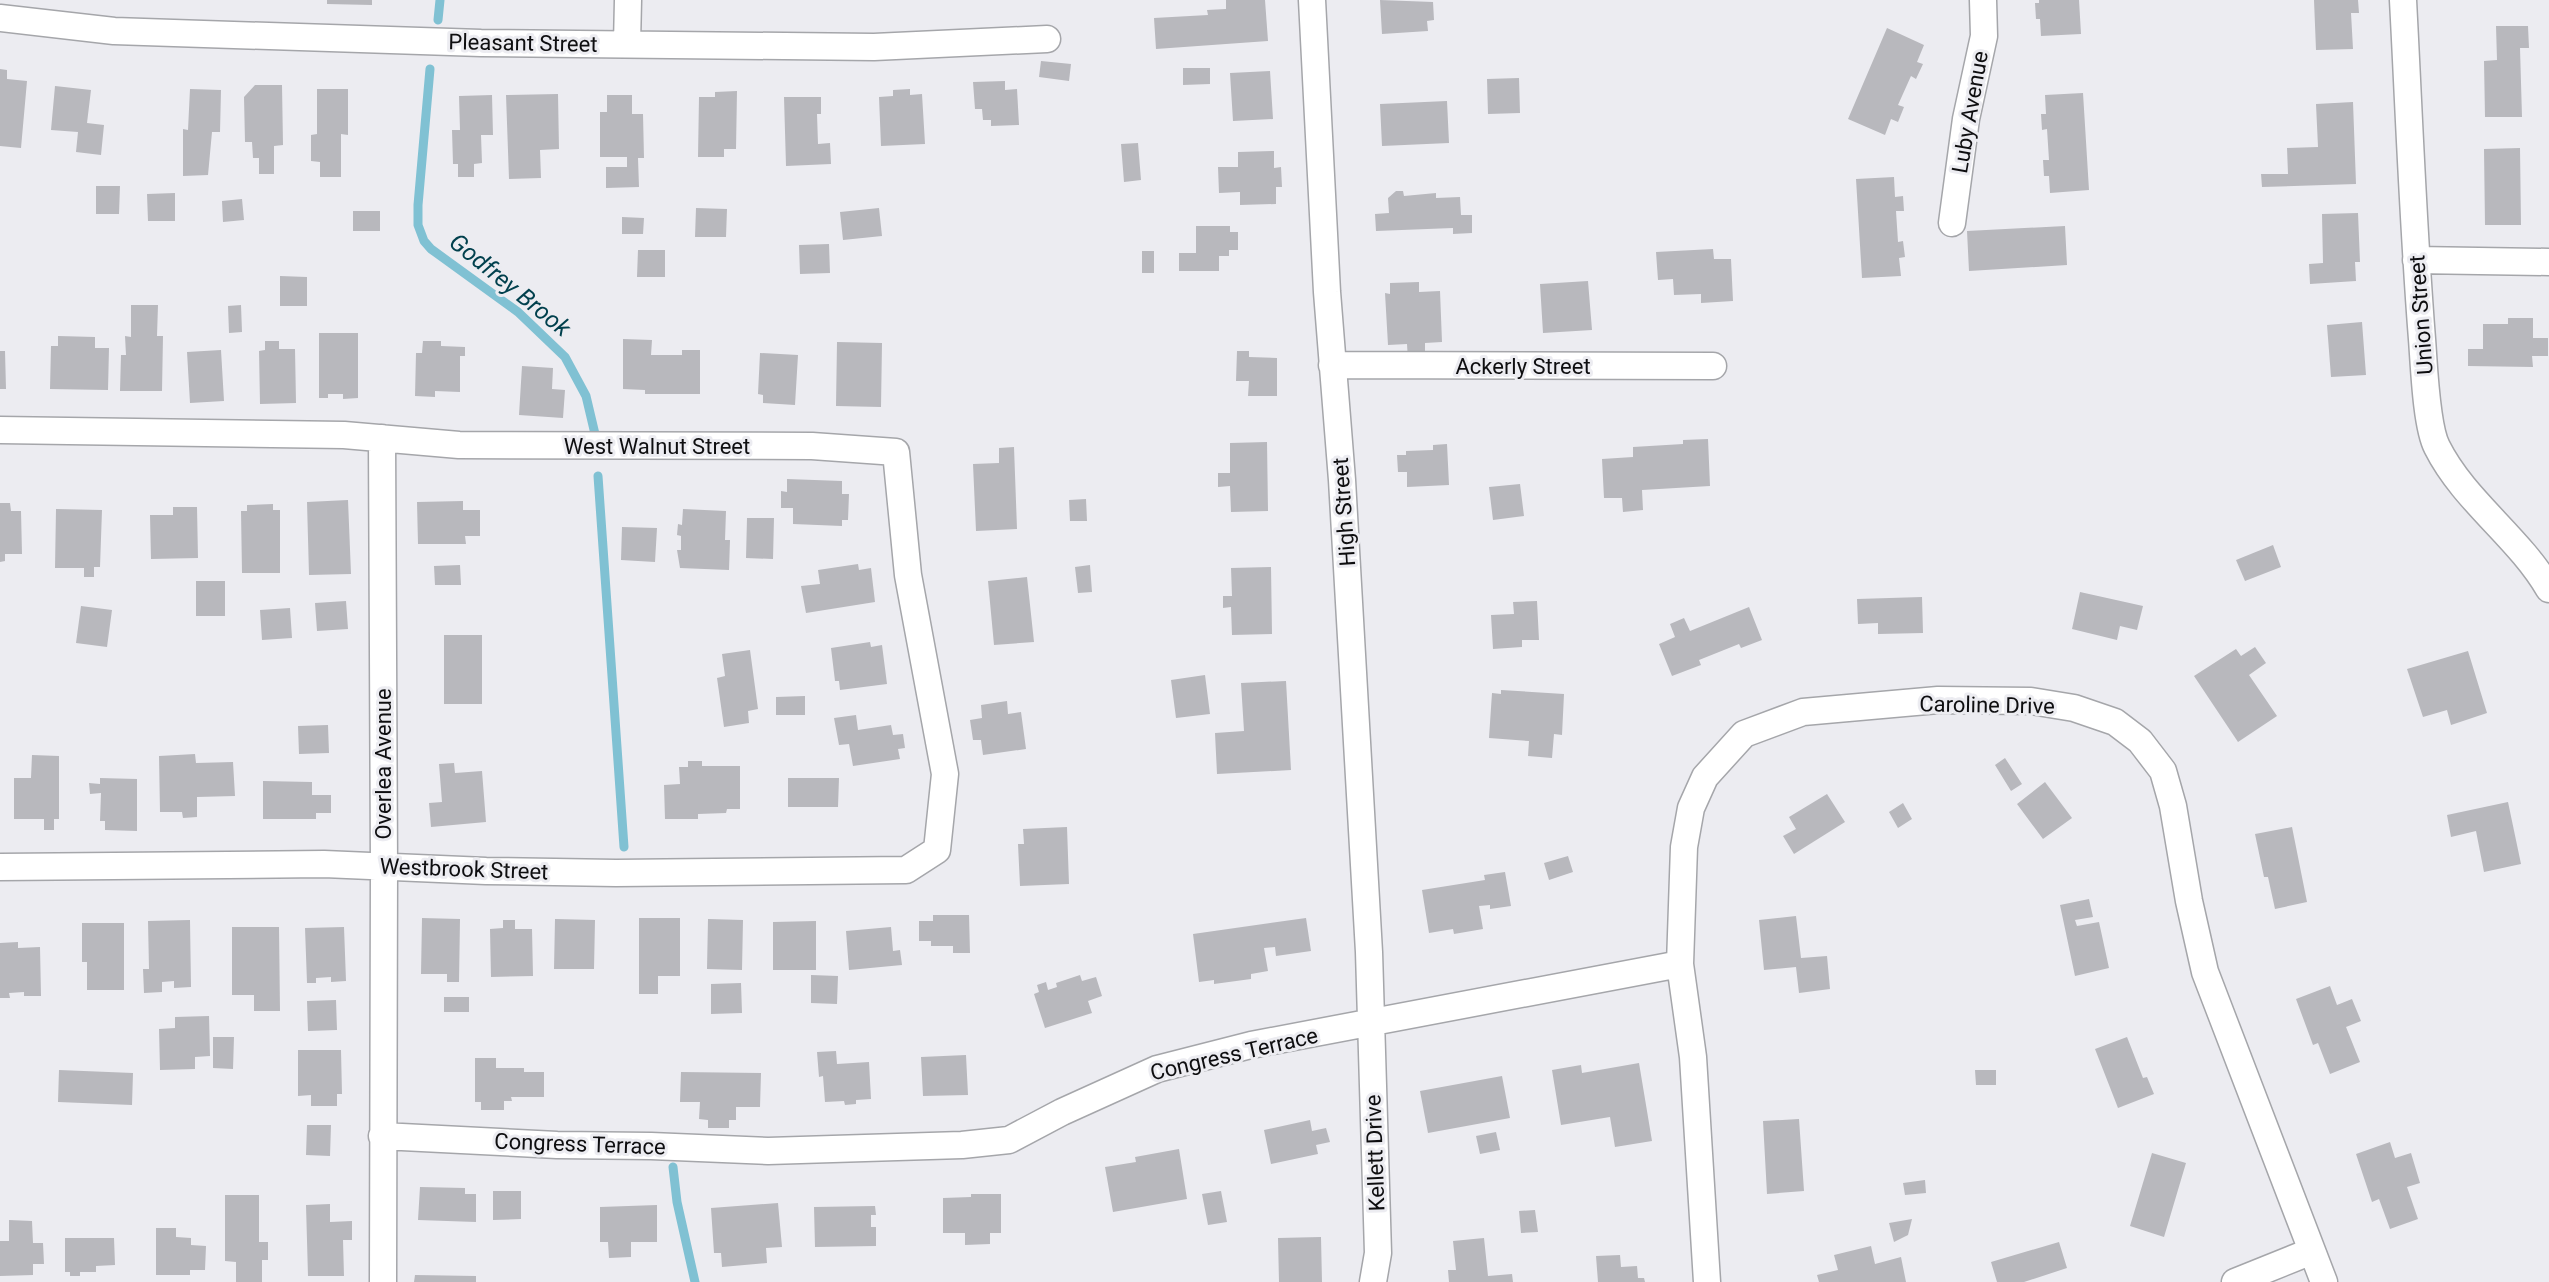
<svg xmlns="http://www.w3.org/2000/svg" width="2549" height="1282" font-family="Roboto,sans-serif">
	<style>
		.lines { fill: none; stroke-linecap: round; stroke-linejoin: round }
		.stream { stroke: #80c1d3; stroke-width: 9 }
		.building { fill: #b8b8bd }
		.street-casing { stroke: #a5a6aa; stroke-width: 29 }
		.street { stroke: #fff; stroke-width: 26 }
		.labels { text-anchor: middle; dominant-baseline: central; stroke-width: 6; stroke-linejoin: round; paint-order: stroke }
		.street-label { font-size: 22px; fill: #0e0e10; stroke: #ececf1 }
		.water-label { font-size: 24px; font-style: italic; fill: #01404d; stroke: #ececf1 }
	</style>
	<rect width="100%" height="100%" fill="#ececf1"/>
	<g class="lines">
		<path class="stream" d="M438 20 440 0
			M430 69 418 205V225L424 241 431 249 518 312 565 357 586 396 595 434
			M598 476 624 847
			M673 1167 677 1202 695 1282"/>
	</g>
	<path class="building" d="M327 0H372V5L327 4Z
		M1226 0H1265L1268 41 1156 49 1154 18 1208 15 1207 10 1226 9Z
		M1380 0 1433 2 1434 20 1427 21 1428 31 1382 34Z
		M2039 0H2079L2081 34 2041 36 2040 19H2036L2035 3H2039Z
		M2314 0H2358L2359 13H2351L2353 49 2316 50Z
		M2496 26H2528L2529 48H2520L2522 117H2485L2484 61 2497 60Z
		M1887 28 1924 45 1917 62 1923 64 1916 79 1911 76 1898 105 1904 107 1898 122 1891 119 1885 135 1848 119Z
		M1041 61 1071 64 1069 81 1039 77Z
		M1183 68H1210V84L1183 85Z
		M0 69 7 70V79L27 81 21 148 0 146Z
		M1270 71 1273 119 1233 121 1230 73Z
		M1519 78 1520 113 1488 114 1487 79Z
		M1005 81V90L1017 89 1019 125 991 126V120H983L982 109H975L973 82Z
		M255 85H282L283 145 274 146V174H259V158H253L252 142H245L244 97Z
		M55 86 91 90 87 123 104 125 101 155 76 152 78 132 51 130Z
		M190 89 221 90 220 132H212L208 175 183 176V129L188 130Z
		M317 89H348V135L341 134V177H320V162L311 161V135L317 134Z
		M910 89V95L922 94 925 144 881 146 879 97 893 96V90Z
		M737 91 736 149H724V157H698L699 97H715V92Z
		M2083 93 2089 190 2050 193 2049 176H2044L2043 160H2049L2047 129 2042 130 2041 114H2046L2045 95Z
		M558 94 559 149 540 150 541 178 509 179 506 95Z
		M492 95 493 135H481L482 163 474 164V177H458V164H453L452 130H460L459 96Z
		M607 95H632V114H643L644 158H638L639 187 606 188V167H627V157H600V112H607Z
		M784 97H821V114H817L818 144 830 143 831 164 786 166Z
		M1447 101 1449 143 1382 146 1380 104Z
		M2353 102 2356 184 2262 187 2261 174H2288L2287 148 2318 147 2316 104Z
		M1138 143 1141 180 1124 182 1121 144Z
		M2520 148 2521 225H2485L2484 149Z
		M1274 151V168L1281 167 1282 187H1276V204L1240 205V192L1219 193 1218 167H1238V152Z
		M1894 177 1895 197 1903 196 1904 211H1896L1898 242 1903 241 1905 257 1899 258 1901 276 1862 278 1856 179Z
		M96 186H120L119 214H96Z
		M1396 191H1403L1404 196 1436 193V198L1460 197 1461 215H1472V233L1453 234V228L1376 231 1375 214 1389 213 1388 198Z
		M175 193V221H148L147 194Z
		M242 199 244 220 223 222 222 201Z
		M696 208 727 209 726 237H695Z
		M879 208 882 236 843 240 840 212Z
		M353 211H380V231H353Z
		M2358 213 2360 262H2355L2356 281 2310 284 2309 264 2323 263 2322 214Z
		M622 217 644 218 643 234H622Z
		M1196 226H1230V232H1238V250H1229V256H1219V271H1179V253H1196Z
		M2065 226 2067 265 1969 271 1967 231Z
		M829 244 830 273 800 274 799 245Z
		M1713 249 1714 259H1731L1733 301 1701 303V294L1674 295 1673 279 1658 280 1656 252Z
		M638 250H665V277H637Z
		M1142 251H1154V273H1142Z
		M280 276 307 277V306H280Z
		M1588 281 1592 330 1543 333 1540 284Z
		M1419 282V292L1440 291 1442 342 1425 343V360L1408 361 1407 344 1388 345 1385 293 1390 294V283Z
		M131 305H158L157 336H163L162 391H120L121 355H126L125 336 131 337Z
		M241 305 242 332 229 333 228 306Z
		M2508 318H2533V338H2548V356H2532L2533 367 2468 366V349H2483V324H2508Z
		M2362 322 2366 375 2331 377 2327 325Z
		M319 333H358V398L343 399V394H328V398H319Z
		M58 336 95 337V348H109L108 390 50 389 51 346H58Z
		M623 339 652 340 651 355H682V350H700V394H645V390L623 389Z
		M265 341H279V349H295L296 403 260 404 259 351 265 350Z
		M423 341H441V346L465 347V356H460V392L435 391V397L415 396 416 353H422Z
		M837 342 882 343 881 407 836 406Z
		M221 350 224 401 190 403 187 352Z
		M0 351H5L6 389H0Z
		M1237 351H1249V357L1277 358V396H1248L1249 381H1236Z
		M760 353 798 355 795 405 763 403V395L758 394Z
		M522 366 553 368 552 389 565 390 563 418 519 415Z
		M1708 439 1710 486 1642 490 1643 510 1623 512 1622 498H1604L1602 459 1633 457V447L1683 444V440Z
		M1267 442 1268 511 1231 512 1230 486 1218 487V473H1230V443Z
		M1447 444 1449 485 1407 487V472H1398L1397 455H1406V451L1433 450V445Z
		M1014 447 1017 529 976 531 973 464 999 463V448Z
		M787 479 842 481V494H849L848 520H842V526L793 524V508H781V491L787 492Z
		M1520 484 1524 516 1493 520 1489 487Z
		M1086 499 1087 521H1070L1069 500Z
		M348 500 351 574 309 575 307 502Z
		M463 501V510H480V536H465L466 544H418L417 502Z
		M0 503H10L11 511H21L22 554H5V561L0 562Z
		M273 504V510H280V573H242L241 511H247V505Z
		M173 507H197L198 558 151 559 150 515H173Z
		M56 509 102 510 100 567H94V577H84V568H55Z
		M683 509 726 511 725 540H730L729 570 680 568 677 550H681V536L677 535 678 524 682 525Z
		M747 518H774L773 559 746 558Z
		M622 527 657 528 655 562 621 560Z
		M2273 545 2281 567 2245 581 2236 560Z
		M858 564 859 570 871 568 875 602 806 613 801 586 820 584 818 570Z
		M460 565 461 585H435L434 566Z
		M1090 565 1092 592 1078 593 1075 567Z
		M1271 567 1272 634 1232 635 1231 607 1223 608V596H1232L1231 568Z
		M1027 577 1034 642 994 645 988 581Z
		M196 581H225V616H196Z
		M2080 592 2143 606 2137 630 2120 626 2117 640 2072 629Z
		M1922 597 1923 633 1878 634V623L1858 624 1857 599Z
		M346 601 348 629 317 631 315 603Z
		M1537 601 1539 640H1522V647L1493 649 1491 615 1514 614 1513 602Z
		M81 606 112 610 107 647 76 643Z
		M1749 607 1762 640 1741 648 1739 644 1699 660 1701 665 1672 676 1659 644 1675 637 1670 624 1684 618 1690 631Z
		M290 608 292 638 262 640 260 610Z
		M444 635H482V704H444Z
		M870 642 871 647 882 645 887 684 840 690 839 681H835L831 648Z
		M2255 647 2266 663 2249 675 2277 716 2238 742 2194 676 2236 649 2241 656Z
		M750 650 758 709 748 711 749 723 724 727 717 678 725 676 722 654Z
		M2468 651 2487 713 2451 725 2447 710 2423 717 2407 669Z
		M1205 675 1210 714 1176 718 1171 680Z
		M1286 681 1291 770 1217 774 1215 733 1244 731 1241 683Z
		M1501 690 1564 694 1562 735 1554 734 1552 758 1528 756 1529 741 1489 738 1492 693 1501 694Z
		M805 696V715H776V697Z
		M1007 701 1008 714 1021 712 1026 749 983 755 981 740H973L970 720 982 718 981 705Z
		M856 715 858 730 891 725 893 735 903 734 905 748 898 749 900 759 853 766 849 744 839 745 834 718Z
		M328 725 329 753 299 754 298 726Z
		M195 754 196 763 233 762 235 796 197 797V817L183 818 182 812H160L159 756Z
		M32 755 59 756V819H54V830H44V819H14V778H31Z
		M2005 758 2022 784 2011 791 1995 765Z
		M688 761H702V766H740V809H727L726 813 698 814V819H665L664 785 680 784 679 767H688Z
		M454 763 455 773 482 771 486 822 431 827 429 803 442 802 439 764Z
		M100 778 137 779V831L105 830V821H100L101 793 90 794 89 783 100 784Z
		M788 778H839L838 807H788Z
		M263 781 312 782V795H331V813H316V819H263Z
		M2045 782 2072 818 2043 839 2017 804Z
		M1827 794 1845 822 1794 854 1783 836 1796 829 1789 817Z
		M2508 802 2521 864 2484 872 2476 831 2451 837 2447 815Z
		M1903 803 1912 819 1898 828 1889 812Z
		M1067 827 1069 884 1020 886 1018 844H1024L1023 829Z
		M2292 827 2307 902 2275 909 2268 877H2264L2255 834Z
		M1568 856 1573 872 1549 880 1544 863Z
		M1505 872 1511 906 1490 909V905L1479 906 1483 929 1454 934 1453 929 1429 933 1422 890 1485 880 1484 875Z
		M2089 899 2093 917 2075 920 2077 926 2099 922 2109 968 2075 976 2060 905Z
		M933 915H969L970 953H953V946H931V941H919V921H933Z
		M1796 916 1801 958 1827 956 1830 989 1799 993 1796 967 1764 970 1759 920Z
		M422 918 460 919 459 982H447V974H421Z
		M639 918H680V976H658V994H639Z
		M1306 918 1311 951 1276 956 1275 947 1264 948 1268 971 1251 974V979L1214 984V980L1199 982 1193 934Z
		M555 919 595 920 594 969H554Z
		M708 919 743 920 742 970 707 969Z
		M190 920 191 987 174 988V981L162 982V992L144 993 143 969H149L148 921Z
		M503 920H515V929H532L533 976 491 977 490 929 503 928Z
		M816 921V970H773V922Z
		M82 923H124V990H87V962H82Z
		M232 927H279L280 1011H254V995H232Z
		M344 927 346 981 331 982V977L316 978V983H307L305 928Z
		M891 927 893 951 900 950 902 965 849 970 846 931Z
		M18 942V948L40 947 41 996H24V992L9 993 10 998H0V943Z
		M811 975 838 976 837 1004 811 1003Z
		M1080 975 1082 981 1096 977 1102 996 1088 1001 1092 1013 1045 1028 1034 994 1039 992 1037 985 1046 982 1048 990 1057 987 1056 983Z
		M741 983 742 1013 711 1014V984Z
		M2330 986 2337 1005 2352 999 2361 1021 2346 1027 2360 1062 2330 1074 2318 1043 2313 1045 2296 999Z
		M444 997H469V1012H444Z
		M336 1000 337 1030 308 1031 307 1001Z
		M209 1016 210 1056 195 1057V1069L160 1070 159 1029 175 1028V1017Z
		M213 1037H234L233 1069 213 1068Z
		M2127 1037 2143 1078 2147 1077 2154 1094 2118 1108 2095 1049Z
		M298 1050H341L342 1094H337V1106H311V1095L298 1096Z
		M836 1051 837 1064 869 1062 871 1099 856 1100V1104L845 1105 844 1101 825 1102 823 1076 819 1077 817 1052Z
		M966 1055 968 1095 923 1096 921 1057Z
		M475 1058H496V1068H524V1072H544V1097H511L512 1101H504V1110H481V1102H475Z
		M1639 1063 1652 1141 1615 1147 1610 1117 1561 1125 1552 1070 1581 1065 1582 1073Z
		M59 1070 133 1073 132 1105 58 1102Z
		M1975 1070H1996V1085H1976Z
		M681 1072 761 1073 760 1107H736V1120H729V1128H708V1120L699 1119 700 1102H680Z
		M1502 1076 1510 1118 1428 1133 1420 1091Z
		M1799 1119 1804 1191 1767 1194 1763 1121Z
		M1310 1120 1312 1131 1326 1128 1330 1142 1316 1145 1318 1154 1271 1164 1264 1130Z
		M307 1125H331L330 1156 306 1155Z
		M1496 1132 1500 1150 1480 1154 1476 1136Z
		M2390 1142 2395 1158 2411 1153 2420 1183 2407 1187 2418 1219 2390 1229 2379 1199 2372 1202 2356 1154Z
		M1179 1149 1187 1199 1113 1212 1105 1167 1136 1162 1135 1157Z
		M2152 1153 2186 1163 2164 1237 2130 1226Z
		M1925 1180 1926 1193 1905 1195 1903 1183Z
		M420 1187 465 1188V1194H476V1222L418 1220Z
		M493 1191H521V1219L493 1220Z
		M1221 1191 1227 1222 1208 1225 1202 1194Z
		M971 1194H1001V1233H990V1244L965 1245V1233H943V1198L971 1197Z
		M225 1195H259V1242H268V1260H262V1282H236V1262L225 1261Z
		M778 1203 782 1247 766 1248 767 1263 722 1267 721 1253H714L711 1208Z
		M330 1204V1222L352 1221V1240H343L344 1276H308L306 1205Z
		M657 1205V1242H631V1257L609 1258 608 1242H600V1207Z
		M875 1206 876 1215H871V1227H876V1246L815 1247 814 1207Z
		M1535 1210 1538 1232 1521 1233 1519 1211Z
		M1912 1219 1908 1235 1894 1242 1889 1223Z
		M9 1220 32 1221 33 1243H43L44 1264H33V1275L0 1276V1241H9Z
		M156 1228H176V1237L191 1238V1245L206 1246 205 1270H190V1275H156Z
		M1321 1237 1322 1282H1279L1278 1238Z
		M65 1238H114L115 1265 96 1266V1272H80V1276H70V1272H65Z
		M1484 1238 1488 1276 1512 1274 1513 1282H1449L1448 1270H1456L1453 1241Z
		M2059 1242 2067 1268 2024 1282H1997L1991 1262Z
		M1871 1246 1875 1264 1901 1257 1906 1282H1819L1817 1275 1838 1270 1834 1255Z
		M1620 1255 1621 1267 1637 1266 1638 1278H1644L1645 1282H1598L1596 1256Z
		M415 1275 476 1276V1282H414Z"/>
	<g class="lines">
		<g class="street-casing">
			<path id="street" d="M1312 0 1327 292 1342 480 1369 952 1378 1253 1373 1282
				M2403 0C2409 113 2413 226 2422 339 2424 364 2426 426 2437 447 2464 501 2519 537 2549 589
				M0 18 114 31 481 43 874 47 1047 39
				M627 44 628 0
				M1952 223 1966 119 1984 36 1983 0
				M2416 260 2549 262
				M1332 365 1713 366
				M0 430 344 435 459 445 812 446 896 452 908 575 945 774 937 850 906 870 616 873 486 871 324 864 0 867
				M382 438 384 867 383 1282
				M1680 964 1684 847 1691 808 1705 777 1744 734 1803 712 1938 700 2031 701 2074 708 2115 722 2140 741 2163 771 2173 806 2189 901 2205 972 2324 1282
				M382 1136 557 1145 651 1146 768 1151 962 1145 1009 1140 1062 1112 1157 1069 1251 1045 1680 964 1693 1057 1707 1282
				M2235 1282 2312 1251"/>
		</g>
		<use href="#street" class="street"/>
	</g>
	<g class="labels">
		<g class="street-label">
			<text transform="translate(523 43) rotate(1)">Pleasant Street</text>
			<text transform="translate(1970 112) rotate(-80)">Luby Avenue</text>
			<text transform="translate(2421 315) rotate(-94)">Union Street</text>
			<text x="1523" y="366">Ackerly Street</text>
			<text x="657" y="446">West Walnut Street</text>
			<text transform="translate(1344 512) rotate(-94)">High Street</text>
			<text transform="translate(1987 705) rotate(1)">Caroline Drive</text>
			<text transform="translate(383 764) rotate(-90)">Overlea Avenue</text>
			<text transform="translate(464 869) rotate(2)">Westbrook Street</text>
			<text transform="translate(1234 1054) rotate(-13)">Congress Terrace</text>
			<text transform="translate(580 1144) rotate(2)">Congress Terrace</text>
			<text transform="translate(1375 1153) rotate(-92)">Kellett Drive</text>
		</g>
		<g class="water-label">
			<text transform="translate(510 285) rotate(39)">Godfrey Brook</text>
		</g>
	</g>
</svg>
